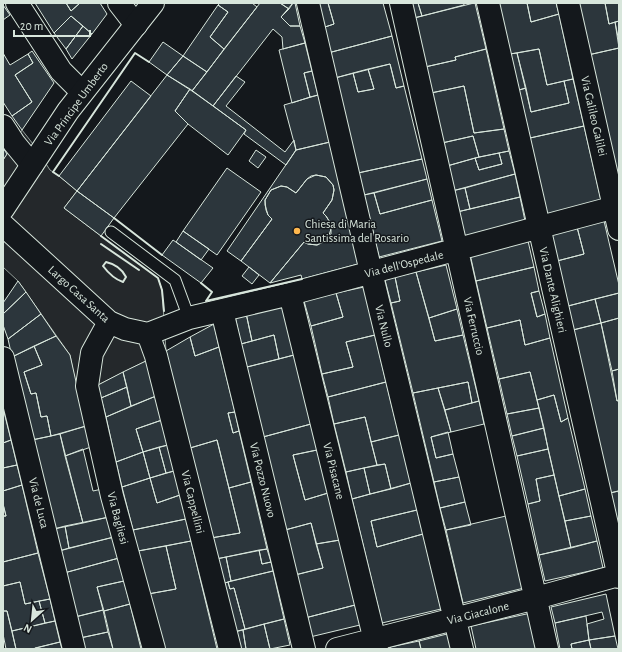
<svg xmlns="http://www.w3.org/2000/svg" width="622" height="652" font-family="'Alegreya Sans',sans-serif">
	<style>
		.parking { fill: #24282b; stroke: #939e99 }
		.building { fill: #2c363c; stroke: #d8e6dc }
		.lines { fill: none; stroke-linecap: round; stroke-linejoin: round }
		.service-casing { stroke: #d8e6dc; stroke-width: 13 }
		.minor-casing { stroke: #d8e6dc; stroke-width: 24 }
		.tertiary-casing { stroke: #d8e6dc; stroke-width: 24 }
		.service { stroke: #14181c; stroke-width: 11 }
		.minor { stroke: #14181c; stroke-width: 22 }
		.tertiary { stroke: #14181c; stroke-width: 22 }
		.wall { stroke: #d8e6dc; stroke-width: 2 }
		.poi-dot { fill: #ffb74d; stroke: #14181c; stroke-width: 1.5 }
		.labels { text-anchor: middle; dominant-baseline: central; stroke-width: 3; stroke-linejoin: round; paint-order: stroke }
		.street-label { font-size: 12px; fill: #d8e6dc; stroke: #14181c }
		.poi-label { font-size: 12px; fill: #d8e6dc; stroke: #14181c; text-anchor: start }
	</style>
	<rect width="100%" height="100%" fill="#14181c"/>
	<path class="parking" d="M22 130 33 144 50 170 59 176 77 191 64 208 101 236 158 278 162 290 166 351 98 385 76 386 70 355 18 281 3 267V160Z"/>
	<path class="building" d="M35 3H66L71 11 80 3H100L107 14 92 34 71 16 54 33Z
		M66 3H80L71 11Z
		M220 3H252L257 7 224 49 210 37 228 12 218 5Z
		M260 3H280L289 9 281 17 290 26H300L305 43 283 49 282 37 273 29 213 106 192 91Z
		M280 3H293L289 9Z
		M293 3H295L300 26H290L281 17Z
		M316 3H328L334 24 322 28Z
		M328 3H383L392 36 328 53 322 28 334 24Z
		M411 3H418L422 16 414 18Z
		M418 3H464V5L422 16Z
		M474 3H475L486 49 455 57 456 60 425 67 414 18Z
		M499 3H527L531 22 559 14 573 79 547 85 539 49 510 54Z
		M527 3H556L559 14 531 22Z
		M582 3H605L609 24 615 22 619 48 588 55 577 4Z
		M605 3H619V21L609 24Z
		M3 5 10 15 3 20Z
		M218 5 228 12 210 37 224 49 207 72 183 56Z
		M71 16 83 26 66 49 54 33Z
		M619 21V42L615 22Z
		M83 26 92 34 72 59 66 49Z
		M392 36 404 86 396 88 390 64 335 78 328 53Z
		M163 42 183 56 167 75 149 62Z
		M305 43 312 71 304 73 310 97 292 103 279 50Z
		M619 48V193L588 55Z
		M486 49 504 129 474 133 464 86 431 93 425 67 456 60 455 57Z
		M539 49 547 85 564 81 569 103 531 112 517 53Z
		M32 51 54 83 22 130 12 116 32 102 15 75 33 63 28 54Z
		M3 53 10 65 28 54 33 63 15 75 32 102 12 116 3 102Z
		M517 53 526 88 519 90 510 54Z
		M183 56 207 72 192 91 167 75Z
		M390 64 396 88 404 86 422 159 358 173 335 78 353 73 358 92 374 89 368 69Z
		M368 69 374 89 358 92 353 73Z
		M312 71 318 95 310 97 304 73Z
		M167 75 190 89 175 111 188 124 114 218 77 191Z
		M236 76 245 82 226 106 285 152 294 140 296 150 286 165 244 134 246 130 213 106Z
		M573 79 584 126 530 138 519 90 526 88 531 112 569 103 564 81Z
		M131 81 151 96 77 191 59 176Z
		M464 86 474 133 504 129 509 151 479 157 473 136 442 143 431 93Z
		M190 89 246 130 228 155 188 124 175 111Z
		M318 95 330 142 296 150 284 105Z
		M584 126 601 200 547 215 530 138Z
		M473 136 479 157 447 166 442 143Z
		M330 142 358 264 302 279 301 275 270 283 304 242 308 244 317 245 325 241 328 238 331 229V224L326 216 323 213 332 200 334 190 333 185 326 177 316 175 311 176 307 179 296 193 287 187 281 186 271 190 265 200V205L268 215 272 219 241 261 227 251 296 150Z
		M3 148 7 154 3 160Z
		M256 150 266 157 258 168 249 161Z
		M509 151 515 174 452 191 447 166 475 158 479 170 502 164 499 153Z
		M499 153 502 164 479 170 475 158Z
		M422 159 427 179 364 195 358 173Z
		M227 168 261 192 217 255 183 231Z
		M515 174 520 197 470 209 465 188Z
		M316 175 326 177 333 185 334 190 332 200 323 213 326 216 331 224V234L325 241 317 245 308 244 304 242 270 283 241 261 272 219 268 215 266 210 265 200 271 190 281 186 287 187 296 193 307 179Z
		M427 179 432 200 380 214 374 193Z
		M465 188 470 209 457 212 452 191Z
		M77 191 114 218 101 236 64 208Z
		M374 193 380 214 432 200 442 241 379 257 364 195Z
		M520 197 525 221 463 237 457 212Z
		M604 221 619 285V293L568 306 557 261 584 254 577 227Z
		M577 227 584 254 557 261 551 233Z
		M183 231 209 249 201 260 176 242Z
		M173 240 213 268 201 283 162 255Z
		M528 241 534 267 476 281 470 254Z
		M446 265 457 309 429 318 416 272Z
		M249 267 259 275 252 284 242 276Z
		M534 267 539 291 531 293 537 317 545 314 550 338 525 345 520 320 487 328 476 281Z
		M416 272 435 341 463 335 479 401 472 403 468 382 413 393 391 303 400 301 395 277Z
		M395 277 400 301 391 303 385 280Z
		M18 281 26 292 3 314V303Z
		M364 287 375 335 346 342 353 367 322 374 311 326 343 317 336 293Z
		M539 291 545 314 537 317 531 293Z
		M26 292 41 314 8 339 3 325V314Z
		M336 293 343 317 311 326 304 301Z
		M619 293V318L601 323 595 299Z
		M595 299 601 323 573 330 568 306Z
		M282 304 294 355 279 359 274 335 252 341 246 313Z
		M457 309 463 335 435 341 429 318Z
		M246 313 252 341 241 344 235 316Z
		M41 314 56 336 12 357 8 339Z
		M619 318V369L612 371 601 323Z
		M520 320 525 345 550 338 568 418 561 422 554 395 537 400 530 372 499 379 487 328Z
		M601 323 617 401 619 400V491L610 493 573 330Z
		M214 324 219 347 195 356 190 337Z
		M274 335 279 359 247 367 241 344Z
		M375 335 386 382 328 397 322 374 353 367 346 342Z
		M56 336 70 355 86 426 51 436 47 416 41 417 36 393 31 394 24 372 42 365 34 346Z
		M190 337 195 356 219 347 235 412 228 413 233 433 239 431 251 482 229 488 217 440 190 448 166 351Z
		M34 346 42 365 24 372 31 394 36 393 41 417 47 416 51 436 32 440 12 357Z
		M294 355 311 424 263 437 247 367Z
		M148 360 156 396 131 406 123 372Z
		M619 369V400L617 401 612 371Z
		M123 372 127 387 101 398 98 385Z
		M530 372 539 408 507 414 499 379Z
		M386 382 399 435 371 442 365 417 334 424 328 397Z
		M468 382 472 403 445 410 438 388Z
		M127 387 131 406 106 417 101 398Z
		M438 388 451 432 431 437 436 458 453 454 459 477 434 482 413 393Z
		M554 395 561 422 568 418 585 489 559 496 537 400Z
		M156 396 162 420 136 429 143 452 116 462 106 417Z
		M479 401 484 424 451 432 445 410Z
		M3 408 11 440 3 443Z
		M539 408 544 428 512 436 507 414Z
		M235 412 239 431 233 433 228 413Z
		M365 417 377 465 346 472 334 424Z
		M162 420 168 445 143 452 136 429Z
		M311 424 317 450 293 455 305 500 328 493 340 540 316 544 311 523 285 530 263 437Z
		M86 426 91 447 65 456 60 434Z
		M544 428 548 449 517 456 512 436Z
		M448 432 453 454 436 458 431 437Z
		M60 434 83 523 54 529 32 440Z
		M399 435 411 483 391 489 385 464 377 465 371 442Z
		M11 440 17 465 3 468V443Z
		M217 440 240 533 211 538 190 448Z
		M168 445 174 471 166 473 159 447Z
		M159 447 166 473 150 478 143 452Z
		M83 449 93 491 102 489 109 517 83 523 65 456Z
		M548 449 554 475 536 479 540 501 528 504 517 456Z
		M317 450 328 493 305 500 293 455Z
		M143 452 150 478 122 487 116 462Z
		M385 464 391 489 370 494 364 468Z
		M17 465 22 485 3 491V468Z
		M364 468 370 494 352 499 346 472Z
		M174 471 180 495 157 503 150 478Z
		M554 475 571 548 539 555 528 504 540 501 536 479Z
		M459 477 465 502 440 508 434 482Z
		M150 478 157 503 180 495 186 519 133 530 122 487Z
		M251 482 267 549 216 559 211 538 240 533 229 488Z
		M411 483 417 510 371 521 377 547 423 534 441 609 382 623 352 499Z
		M22 485 38 553 3 562V516H6L3 504V491Z
		M585 489 591 516 565 521 559 496Z
		M618 491 619 495V521L616 522 610 493Z
		M465 502 471 525 446 530 440 508Z
		M3 504 6 516H3Z
		M417 510 423 534 377 547 371 521Z
		M506 516 524 588 463 603 446 530Z
		M591 516 597 541 571 548 565 521Z
		M109 517 114 537 69 548 65 526Z
		M186 519 191 541 138 551 133 530Z
		M311 523 323 568 295 575 285 530Z
		M65 526 69 548 59 551 54 529Z
		M114 537 119 558 64 573 59 551Z
		M340 540 355 605 305 618 295 575 323 568 316 544Z
		M191 541 217 649H161L148 594 176 589 166 546Z
		M597 541 603 568 545 581 539 555Z
		M166 546 176 589 148 594 138 551Z
		M267 549 271 562 262 564 259 550Z
		M259 550 262 564 271 562 273 571 231 581 226 557Z
		M38 553 50 599 25 604 20 582 3 586V562Z
		M226 557 231 581 222 584 216 559Z
		M119 558 124 581 97 587 103 610 75 617 64 573Z
		M273 571 284 619 245 629 234 588 230 589 228 582Z
		M124 581 130 604 104 611 97 587Z
		M20 582 25 604 39 601 45 623 12 631 7 611H3V586Z
		M228 582 230 589 234 588 245 629 234 632 222 584Z
		M606 594 615 636 589 640 587 624 604 619 602 612 555 623 551 607Z
		M50 599 55 621 45 623 39 601Z
		M130 604 141 649H113L104 611Z
		M355 605 360 625 310 637 305 618Z
		M103 610 108 632 80 638 75 617Z
		M3 611H7L16 649H6L3 634Z
		M531 613 539 649H476L471 626Z
		M586 616 589 640 571 644 572 649H560L555 623Z
		M284 619 290 645 270 649 264 624Z
		M55 621 60 642 32 649H16L12 631Z
		M264 624 270 649H246L243 630Z
		M243 630 246 649H238L234 632Z
		M108 632 113 649H82L80 638Z
		M447 634 451 649H421L419 641Z
		M615 636 618 649H591L589 640Z
		M589 640 591 649H572L571 644Z
		M419 641 421 649H391L390 647Z
		M60 642 62 649H35V648Z"/>
	<g class="lines">
		<g class="service-casing">
			<path id="service" d="M111 232 175 280 189 318"/>
		</g>
		<g class="minor-casing">
			<path id="minor" d="M17 3 61 71 82 92
				M119 3 136 25
				M308 3 371 272 462 649
				M401 3 547 649
				M488 3 619 577
				M568 3 619 229
				M3 126 14 143 32 165
				M3 225 109 322 125 329 148 334 189 318 290 294 619 206
				M290 294 377 649
				M222 311 304 649
				M109 322 92 353 87 386 112 496 154 649
				M148 334 156 356 230 649
				M3 358 74 649
				M337 649 536 598 619 575"/>
		</g>
		<g class="tertiary-casing">
			<path id="tertiary" d="M3 209 68 111 153 3"/>
		</g>
		<use href="#service" class="service"/>
		<use href="#minor" class="minor"/>
		<use href="#tertiary" class="tertiary"/>
		<path class="wall" d="M59 176 53 172 135 53 149 62
			M114 218 162 255
			M101 236 158 278 162 290 164 311
			M101 244 139 270
			M106 262C115 264 122 269 126 277L123 282C114 279 109 274 103 266Z
			M201 283 212 292 206 301
			M206 301 302 279"/>
	</g>
	<circle class="poi-dot" cx="297" cy="231" r="4"/>
	<g class="labels">
		<g class="street-label">
			<text transform="translate(76 104) rotate(-54)">Via Principe Umberto</text>
			<text transform="translate(594 116) rotate(77)">Via Galileo Galilei</text>
			<text transform="translate(404 264) rotate(-14)">Via dell'Ospedale</text>
			<text transform="translate(553 290) rotate(77)">Via Dante Alighieri</text>
			<text transform="translate(79 294) rotate(42)">Largo Casa Santa</text>
			<text transform="translate(384 326) rotate(76)">Via Nullo</text>
			<text transform="translate(474 326) rotate(77)">Via Ferruccio</text>
			<text transform="translate(334 471) rotate(76)">Via Pisacane</text>
			<text transform="translate(263 480) rotate(76)">Via Pozzo Nuovo</text>
			<text transform="translate(193 502) rotate(76)">Via Cappellini</text>
			<text transform="translate(39 503) rotate(76)">Via de Luca</text>
			<text transform="translate(118 518) rotate(75)">Via Bagliesi</text>
			<text transform="translate(478 613) rotate(-14)">Via Giacalone</text>
		</g>
		<g class="poi-label">
			<text x="305" y="224">Chiesa di Maria<tspan x="305" dy="14">Santissima del Rosario</tspan></text>
		</g>
	</g>
	<rect width="622" height="652" fill="none" stroke="#d8e6dc" stroke-width="8"/>
	<g transform="translate(32 620) rotate(207)" stroke="#14181c" stroke-width="3" paint-order="stroke">
	<path d="M0-3L7 15L0 10L-7 15Z" fill="#d8e6dc"/>
	<text y="-6" font-size="11" font-weight="bold" text-anchor="middle" fill="#d8e6dc">N</text>
	</g>
	<path d="M14 30v6h76v-6" fill="none" stroke="#d8e6dc" stroke-width="2"/>
	<text x="20" y="30" font-size="12" fill="#d8e6dc" stroke="#14181c" stroke-width="3" paint-order="stroke">20 m</text>
</svg>
